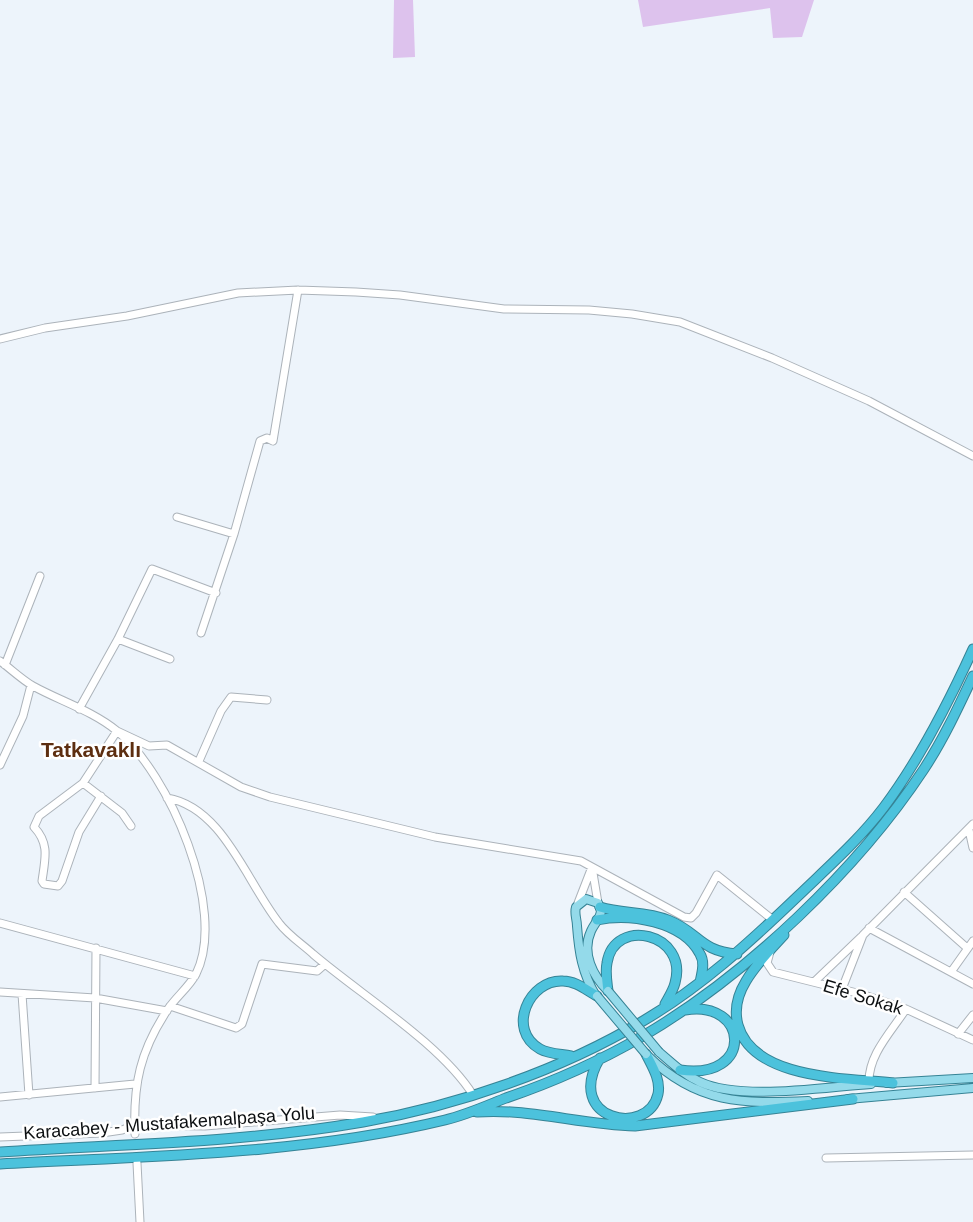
<svg xmlns="http://www.w3.org/2000/svg" width="973" height="1222" font-family="Helvetica,sans-serif">
	<style>
		.green { fill: #ddc2ed }
		.lines { fill: none; stroke-linecap: round; stroke-linejoin: round }
		.minor-casing { stroke: #acb3ba; stroke-width: 9 }
		.major-casing { stroke: #368395; stroke-width: 10 }
		.highway-casing { stroke: #368395; stroke-width: 11 }
		.minor { stroke: #fff; stroke-width: 7 }
		.major { stroke: #94daea; stroke-width: 8 }
		.highway { stroke: #4cc2dc; stroke-width: 9 }
		.major-bridge-casing { stroke: #368395; stroke-width: 10; stroke-linecap: butt }
		.major-bridge { stroke: #94daea; stroke-width: 8 }
		.labels { text-anchor: middle; dominant-baseline: central; stroke-width: 5; stroke-linejoin: round; paint-order: stroke }
		.street-label { font-size: 18px; fill: #0c0f11; stroke: #fff }
		.quarter-label { font-size: 21px; font-weight: bold; fill: #5d2e10; stroke: #fff }
	</style>
	<rect width="100%" height="100%" fill="#edf4fb"/>
	<path class="green" d="M394 0H413L415 57 393 58Z
		M638 0H814L802 37 773 38 770 8 643 27Z"/>
	<g class="lines">
		<g class="minor-casing">
			<path id="minor" d="M0 339 45 328 127 316 238 293 298 290 356 292 400 295 504 309 589 310 632 314 680 322 772 358 869 401 973 456
				M177 517 234 534
				M201 633 234 534 260 441 267 438 273 441 298 290
				M118 639 170 659
				M0 661C11 669 21 679 33 686 60 701 93 711 117 731 169 773 228 910 196 974 189 987 176 997 168 1009 140 1051 133 1084 135 1134
				M5 665 40 576
				M79 709 118 639 152 569 216 593
				M199 761 221 711 231 697 267 700
				M0 765 23 716 31 685
				M83 783 122 813 131 826
				M101 796 79 832 62 881 58 886 44 884 42 881C45 859 50 844 34 827L39 816 83 783 117 731 149 746 167 745 241 787 270 797 435 837 581 861 684 917 691 918 696 913 717 875 773 920
				M167 798C223 807 247 883 279 923 288 935 302 944 313 954 361 995 441 1044 473 1095
				M969 830 973 848
				M904 892 966 947
				M578 903 592 867 598 903
				M0 923 195 976
				M869 928 973 984
				M770 952 767 963 773 972 861 994 906 1009 973 1040
				M951 972 973 941
				M814 982 861 937
				M842 989 863 935 973 824
				M0 992 95 998 167 1011
				M22 994 29 1095
				M170 1006 236 1028 242 1024 262 964 317 971 325 964
				M958 1034 973 1015
				M869 1083C868 1055 891 1032 906 1009
				M95 1088 96 948
				M0 1097 135 1084
				M0 1137 102 1133 122 1130 135 1125 205 1126 340 1115 373 1117
				M826 1158 973 1155
				M137 1163 140 1222"/>
		</g>
		<g class="major-casing">
			<path id="major" d="M596 996C582 973 579 952 577 926 577 919 574 914 576 907L586 899 598 903 601 911C600 919 594 924 591 931 581 953 593 976 608 991
				M659 1052C672 1063 684 1075 700 1082 741 1101 824 1087 871 1084
				M648 1056C697 1104 743 1104 808 1101
				M887 1083 973 1078
				M848 1099 973 1088"/>
		</g>
		<g class="highway-casing">
			<path id="highway" d="M600 907C622 914 646 911 668 920 699 932 699 951 737 954
				M597 920C629 913 683 921 700 954 705 962 702 973 700 982
				M784 935C771 949 756 964 746 981 738 994 734 1010 738 1025 753 1080 848 1078 893 1083
				M608 991C607 982 605 972 607 963 614 916 689 933 675 983 673 991 668 998 665 1004
				M571 1056C561 1054 549 1054 540 1049 506 1030 529 979 563 981 576 981 586 990 597 996
				M600 1058C563 1120 648 1138 658 1094 661 1080 652 1066 646 1054
				M680 1070C755 1081 749 999 685 1010
				M477 1112C530 1108 581 1125 635 1126L853 1099
				M0 1152C121 1144 243 1143 363 1122 457 1106 561 1070 643 1021 701 987 750 942 798 896 828 867 859 840 884 807 920 759 948 704 973 649
				M0 1164C149 1156 300 1155 445 1120 466 1115 486 1106 506 1098 553 1082 600 1061 643 1036 747 975 858 869 924 769 943 740 958 708 973 676"/>
		</g>
		<use href="#minor" class="minor"/>
		<use href="#major" class="major"/>
		<use href="#highway" class="highway"/>
		<g class="major-bridge-casing">
			<path id="major-bridge" d="M608 991 659 1052
				M597 996 646 1054"/>
		</g>
		<use href="#major-bridge" class="major-bridge"/>
	</g>
	<g class="labels">
		<g class="street-label">
			<text transform="translate(863 997) rotate(17)">Efe Sokak</text>
			<text transform="translate(169 1123) rotate(-4)">Karacabey - Mustafakemalpaşa Yolu</text>
		</g>
		<g class="quarter-label">
			<text x="91" y="749">Tatkavaklı</text>
		</g>
	</g>
</svg>
